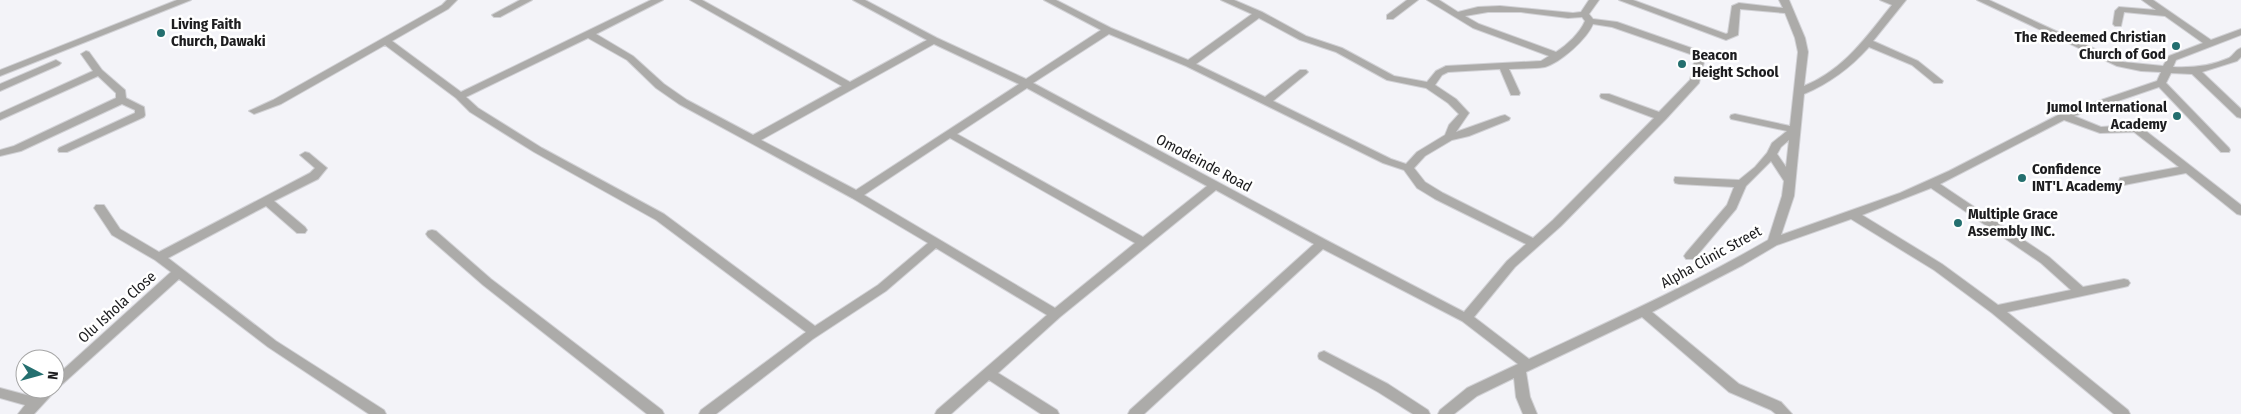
<svg xmlns="http://www.w3.org/2000/svg" width="2241" height="414" font-family="'Fira Sans Condensed',sans-serif">
	<style>
		.lines { fill: none; stroke-linecap: round; stroke-linejoin: round }
		.minor-casing { stroke: #d1d1d5; stroke-width: 2 }
		.minor { fill: #acaba9; fill-rule: evenodd }
		.poi-dot { fill: #246f6f; stroke: #fff; stroke-width: 2 }
		.labels { text-anchor: middle; dominant-baseline: central; stroke-width: 5; stroke-linejoin: round; paint-order: stroke }
		.poi-label { font-size: 15px; font-weight: bold; fill: #1d1d1f; stroke: #fff; text-anchor: start }
		.street-label { font-size: 15px; fill: #1d1d1f; stroke: #fff }
	</style>
	<rect width="100%" height="100%" fill="#f3f3f8"/>
	<g class="lines">
		<g class="minor-casing">
			<path id="minor" d="M177 0H191L0 76V70Z
				M447 0H457L448 9 392 41 461 92 651 0H663L596 34 633 56 664 84 687 100 753 135 842 86 690 0H702L850 82 927 40 853 0H865L937 38 1026 79 1101 30 1044 0H1056L1111 28 1188 60 1252 14 1221 0H1234L1262 12 1306 36 1342 48 1394 76 1427 82 1436 71 1446 66 1541 61 1549 56 1473 28 1427 0H1439L1458 12 1478 7 1500 6 1573 13 1581 12 1589 0H1599L1589 14 1593 19 1617 22 1700 51 1705 58 1699 83 1666 119 1561 226 1515 267 1474 317 1529 359C1610 321 1691 285 1768 240L1782 196 1784 181 1771 161 1746 186 1736 209 1694 259H1686L1684 256 1686 253 1727 205 1734 187 1679 184 1675 183 1674 180 1675 177 1739 180 1755 167 1767 153 1772 143 1787 131 1731 119 1730 117 1731 115 1735 114 1790 126 1798 52 1795 38 1785 13 1740 9 1738 35 1726 40 1619 0H1633L1726 34 1728 33 1732 6 1739 3 1783 8 1779 0H1789L1805 38 1808 52 1804 86C1844 70 1866 37 1892 5L1880 0H1906L1873 41 1918 61 1943 81 1942 83H1934L1912 65 1869 47C1850 68 1830 83 1804 94L1794 196 1781 235 1900 193 1949 171 2060 114 2157 81 2161 72 2141 71 2117 66 1977 0H1989L2123 62 2163 66 2169 56 2203 43 2165 16 2124 12 2121 26H2115L2113 24 2115 11 2119 7 2156 10 2142 0H2153L2211 40 2241 29V35L2176 60 2173 67C2192 68 2211 66 2229 58 2234 55 2235 50 2241 48V57L2237 61 2202 72 2241 109V118L2237 117 2192 74 2171 73 2166 83 2229 148 2230 150 2229 152H2221L2159 87 2074 116 2101 127 2130 125 2142 128 2241 205V215L2237 214 2186 173 2124 185 2120 184 2119 181 2120 178 2179 167 2134 132 2100 133 2064 120 1940 184 2049 257 2083 287 2124 279 2128 280 2130 283 2128 286 2124 287 2007 312 2128 410 2130 414H2114L1992 313 1934 270 1851 219 1777 245 1743 265 1652 312 1739 384 1781 402 1792 414H1776L1771 410 1729 392 1642 317 1526 372 1530 397 1537 414H1523L1516 397 1514 378 1477 396 1454 414H1438L1440 410 1467 388 1518 364 1462 321 1323 249 1144 414H1128L1130 410 1314 244 1216 190 1060 317 998 373 1057 410 1059 414H1041L989 380 951 414H935L937 410 1047 315 936 248 886 291 813 339 716 414H699L701 410 806 332 656 220 534 152 470 112 456 98 385 45 281 104 254 114 249 111 273 100 442 5ZM1488 12H1521L1568 18 1582 17 1585 21C1580 33 1567 45 1556 52L1479 24 1465 16ZM1259 18 1300 40 1336 52 1387 80 1426 88 1448 103 1459 114 1449 125 1445 135 1417 152 1406 164 1391 159 1273 101 1306 74 1308 72 1306 70H1300L1265 97 1196 64ZM1593 24 1612 27 1693 55 1695 58 1690 80 1659 112 1609 94H1601L1600 96 1601 98 1654 118 1553 220 1533 238 1443 193 1425 182 1414 168 1425 156 1452 140 1469 136 1509 120 1510 118 1505 115 1501 116 1456 132 1469 113 1456 99 1435 85 1442 75 1448 72 1500 69 1511 95H1519L1520 93 1509 69C1521 68 1534 69 1545 67 1560 63 1587 39 1593 24ZM1109 34 1186 66 1383 163 1404 170 1417 188 1435 199 1526 244 1507 261 1464 312 1326 240 1033 83ZM588 38 627 60 656 88 679 104 852 198 928 243 878 285 815 326 664 214 542 148 478 108 466 97ZM934 44 1019 84 856 190 761 140ZM1027 88 1207 186 1143 237 957 134ZM950 138 1135 243 1055 308 864 195ZM1789 140 1786 167 1777 154 1781 147ZM1931 188 2041 263 2071 290 1998 305 1942 264 1862 215Z
				M520 0H532L500 17H494L492 15Z
				M1407 0H1418L1393 19H1387V15Z
				M86 51 89 52 102 70 125 90 126 98 144 107 145 115 144 117 67 152H59L58 150 59 148 135 113V110L122 104 21 151 0 156V150L14 146 116 98V93L98 76 0 120V113L93 71 81 54Z
				M56 60 61 63 59 65 0 91V84Z
				M305 152 309 153 327 168 318 179 274 201 305 227 307 230 305 233H297L266 206 168 258 276 341 384 410 386 414H369L268 347 179 279 57 389 34 414H18L25 405 0 398V388L34 397 43 389H55V377L171 272 155 260 112 235 94 208 96 205H104L120 229 159 252 310 173 315 168 300 155Z
				M432 230 436 231 491 279 662 410 664 414H647L483 285 428 237 426 234 428 231Z
				M1324 351 1388 384 1428 410 1430 414H1413L1378 392 1319 359 1318 356 1319 353Z"/>
		</g>
		<use href="#minor" class="minor"/>
	</g>
	<g class="poi-dot">
		<circle cx="161" cy="33" r="5"/>
		<circle cx="2176" cy="46" r="5"/>
		<circle cx="1682" cy="64" r="5"/>
		<circle cx="2177" cy="116" r="5"/>
		<circle cx="2022" cy="178" r="5"/>
		<circle cx="1958" cy="223" r="5"/>
	</g>
	<g class="labels">
		<g class="poi-label">
			<text x="171" y="24">Living Faith<tspan x="171" dy="17">Church, Dawaki</tspan></text>
			<text x="2166" y="37" text-anchor="end">The Redeemed Christian<tspan x="2166" dy="17">Church of God</tspan></text>
			<text x="1692" y="55">Beacon<tspan x="1692" dy="17">Height School</tspan></text>
			<text x="2167" y="107" text-anchor="end">Jumol International<tspan x="2167" dy="17">Academy</tspan></text>
			<text x="2032" y="169">Confidence<tspan x="2032" dy="17">INT'L Academy</tspan></text>
			<text x="1968" y="214">Multiple Grace<tspan x="1968" dy="17">Assembly INC.</tspan></text>
		</g>
		<g class="street-label">
			<text transform="translate(1204 163) rotate(28)">Omodeinde Road</text>
			<text transform="translate(1711 257) rotate(-29)">Alpha Clinic Street</text>
			<text transform="translate(117 307) rotate(-42)">Olu Ishola Close</text>
		</g>
	</g>
	<g transform="translate(40 374) rotate(96)"><circle r="24" fill="#ffffff" stroke="#a5a5a5"/>
	<path d="M0-4L9 19L0 12L-9 19Z" fill="#246f6f"/>
	<text y="-8" font-size="14" font-weight="bold" text-anchor="middle" fill="#1d1d1f">N</text>
	</g>
</svg>
